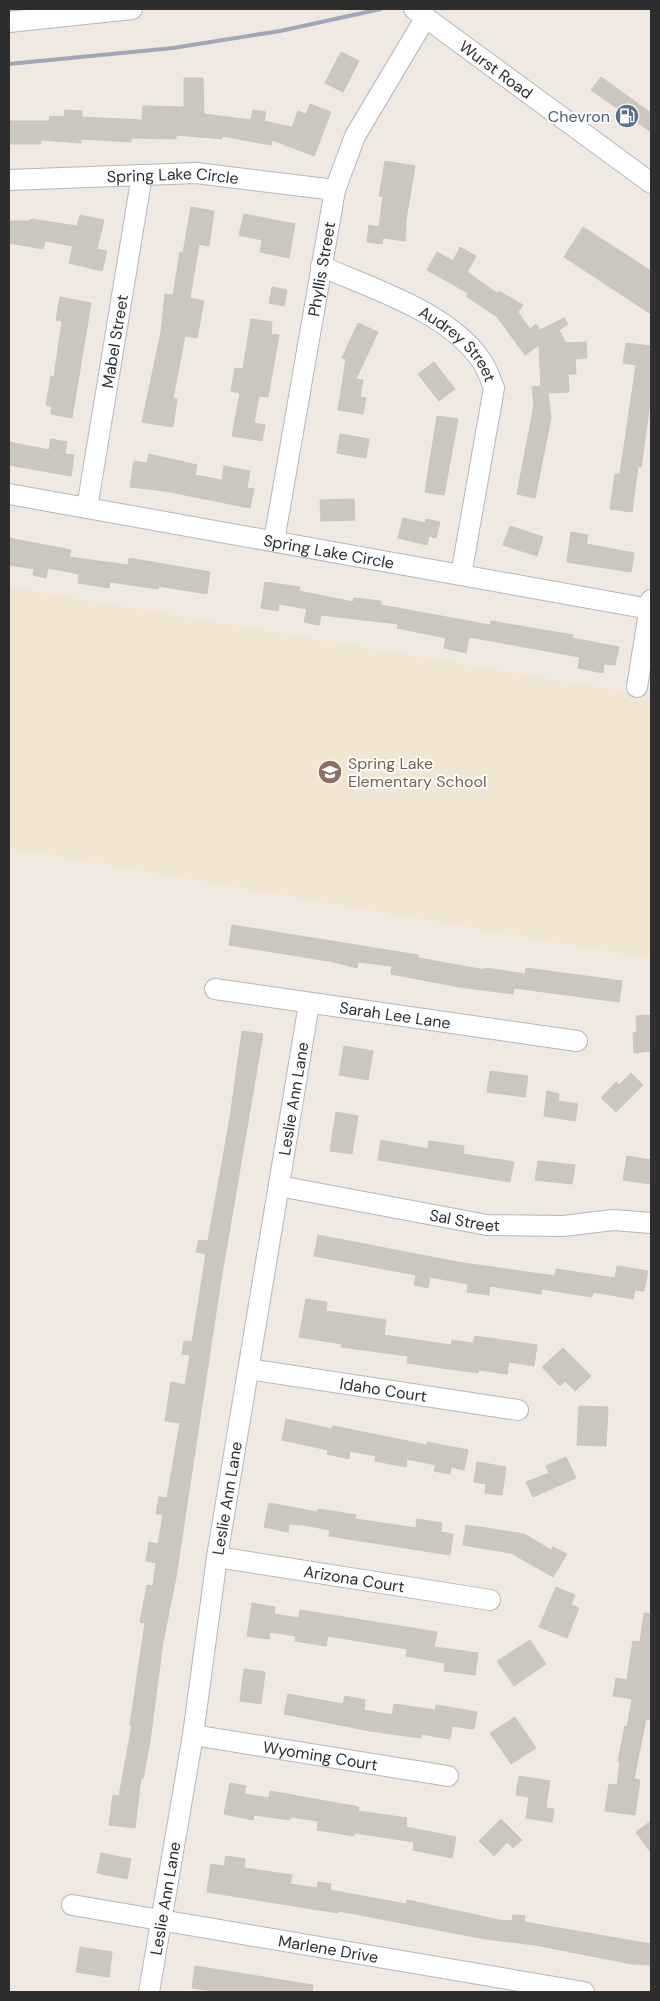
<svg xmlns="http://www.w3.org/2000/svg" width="660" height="2001" font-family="'DM Sans',sans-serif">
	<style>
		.education { fill: #f0e6d1 }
		.building { fill: #cbc7bf; stroke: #cbc5ba }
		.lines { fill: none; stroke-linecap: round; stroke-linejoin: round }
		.minor-casing { stroke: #b4b7c1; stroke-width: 22 }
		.minor { stroke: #fff; stroke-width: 20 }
		.rail { stroke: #a3a6b8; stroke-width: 4 }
		.labels { text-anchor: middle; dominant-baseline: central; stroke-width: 4; stroke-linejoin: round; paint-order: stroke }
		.street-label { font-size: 16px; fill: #2e2e2e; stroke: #fff }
		.service-label { font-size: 16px; fill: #4e5e75; stroke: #fff; text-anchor: end }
		.education-label { font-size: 16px; fill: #785e54; stroke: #fff; text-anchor: start }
	</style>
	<rect width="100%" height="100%" fill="#efe9e1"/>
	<path class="education" d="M9 587 651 696V959L9 848Z"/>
	<path class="building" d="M341 52 359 61 343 92 325 83Z
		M601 77 651 113V132L591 90Z
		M184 78H203L204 114 251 120 253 110 266 112 264 121 292 127 298 111 306 114 310 104 331 112 314 156 272 140 271 145 222 136V139L176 135V139L131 138V142L81 139V143L41 140V144H9V121H49L50 116 64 117 65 110 82 111V117L142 120 143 106 184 107Z
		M385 161 415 166 406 220 405 241 383 238 382 244 367 242 369 225 379 227 383 197 379 196Z
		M191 207 214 211 209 246 199 244 190 298 204 301 197 338 185 336 173 398 177 399 173 427 142 422 161 332 165 294 173 295 180 252 183 253Z
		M244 214 295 224 289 258 260 252 262 240 239 235Z
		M80 215 104 220 97 249 107 251 102 271 69 263 73 246 45 241 43 249 9 243V221H30L31 219 77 226Z
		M583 227 651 271V314L564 257Z
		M460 247 476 256 467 272 497 293 499 291 523 305 518 312 530 329 536 324 540 330 564 318 568 324 559 330 566 343 586 342 587 358 575 359 576 374H568L569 392 548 393 551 418 535 498 517 494 534 405 532 387 541 386 539 345 525 355 497 317 466 296 468 293 427 270 437 252 453 261Z
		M272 287 287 290 284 306 269 303Z
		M60 297 91 303 72 418 51 414 52 407 46 405 51 376 54 377 62 321 56 320Z
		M251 319 272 322 271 334 279 335 268 397 259 396 254 423 265 425 262 441 232 436 240 393 231 391 235 368 243 369Z
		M358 323 378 332 356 379 363 380 360 397 366 398 363 414 338 410 346 359 342 358Z
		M626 343 651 346V396L641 467 638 466 632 512 610 509 615 474H620L636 365 623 363Z
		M434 362 455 389 439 401 418 374Z
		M437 416 458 419 444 495 425 492Z
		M340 434 369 439 366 458 337 453Z
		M51 439 67 442 65 454 74 455 71 476 9 465V442L49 450Z
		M149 454 197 465 195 475 222 480 224 466 250 471 247 488 254 489 250 508 165 491 130 487 134 461 147 463Z
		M354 499 355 520 321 521 320 500Z
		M403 518 425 523 426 519 440 522 436 538 429 536 427 545 398 538Z
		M510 526 543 537 537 556 503 545Z
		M571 532 588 535 586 544 634 553 631 572 567 562Z
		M9 538 71 550 69 557 128 565 129 558 210 572 207 594 159 586 158 589 110 582 109 588 78 583 79 574 48 568 46 578 33 575 34 569 9 565Z
		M265 582 300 587 299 591 353 602 354 598 381 601V605L490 625 491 621 573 635 572 638 619 647 615 665 604 664 603 673 578 668 580 657 469 637 466 653 444 648 446 638 397 628 398 624 321 615 319 625 304 622 307 609 279 604 278 611 261 608Z
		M232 925 418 955V958L485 970V968L525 974 526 968 622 981 619 1002 514 988 513 994 459 987 391 974 392 966 358 962 357 968 329 961 229 945Z
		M651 1015V1051L634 1053 633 1033 637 1032 636 1016Z
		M242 1031 263 1034 220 1286 176 1577 163 1642 150 1741 143 1779 141 1778 135 1828 109 1825 113 1795 119 1796 132 1725H130L145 1623 140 1622 147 1585 153 1586 156 1563 146 1561 149 1542 158 1544 163 1514H156L159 1497 167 1498 180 1423 165 1421 171 1382 185 1385 190 1355 182 1354 184 1341 192 1342 206 1254 196 1252 199 1240 208 1241 230 1118Z
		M344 1046 373 1051 368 1080 339 1075Z
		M490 1071 528 1076 525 1097 487 1092Z
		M631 1073 643 1085 616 1112 601 1098 616 1082 619 1085Z
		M547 1091 559 1094 558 1101 578 1104 575 1121 544 1116Z
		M336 1112 358 1116 352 1154 330 1151Z
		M381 1140 428 1149 429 1141 464 1146 463 1154 514 1162 510 1182 378 1160Z
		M627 1156 651 1160V1184L623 1180Z
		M538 1161 575 1165 572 1184 535 1180Z
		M318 1235 457 1262 555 1276 556 1269 615 1278 617 1266 648 1271 644 1291 635 1290 633 1299 593 1292 592 1297 542 1289 541 1294 490 1286 489 1295 467 1292 468 1284 430 1277 428 1288 414 1285 416 1275 314 1256Z
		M306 1299 327 1302 326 1311 386 1320 384 1335 451 1345 452 1340 473 1343 475 1336 537 1345 534 1366 509 1362 507 1374 479 1370 478 1373 407 1363 408 1356 341 1347 342 1344 299 1337Z
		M563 1348 591 1376 575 1391 565 1381 560 1386 542 1367Z
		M579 1406 608 1407 606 1446 577 1445Z
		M286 1419 332 1429 333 1426 427 1445V1442L468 1450 464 1470 451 1467 450 1474 434 1471 436 1465 407 1459 406 1467 375 1461 376 1456 350 1451 349 1459 327 1454 328 1450 282 1440Z
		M566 1457 576 1478 533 1497 526 1482 549 1473 546 1466Z
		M477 1462 506 1467 502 1495 485 1493 486 1484 474 1482Z
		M269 1503 317 1512 318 1509 332 1511 356 1515 355 1519 416 1528 417 1519 442 1523 441 1532 453 1534 450 1555 329 1536 330 1530 304 1525 289 1524 288 1532 264 1527Z
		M466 1525 524 1534 551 1550 553 1547 567 1554 553 1577 511 1553 463 1545Z
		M556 1587 575 1595 571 1605 579 1608 567 1638 539 1627Z
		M252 1603 275 1607 274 1614 299 1618 300 1610 437 1632 434 1647 478 1653 475 1675 444 1671 445 1663 406 1656 407 1649 328 1636 326 1646 295 1641 296 1636 270 1632 269 1639 247 1636Z
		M644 1613 651 1614V1720L646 1719 634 1779 640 1780 635 1815 605 1811 609 1784 617 1785 620 1761H618L625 1726 627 1727 632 1699 613 1696 616 1678 627 1680 633 1641 640 1642Z
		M530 1640 546 1664 514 1686 497 1661Z
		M244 1669 265 1672 261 1704 240 1701Z
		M288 1694 343 1704 345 1696 365 1700 364 1710 392 1715 394 1704 435 1710 436 1705 477 1712 474 1729 452 1726 450 1739 421 1734V1738L370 1731 284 1714Z
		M515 1717 536 1748 511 1764 490 1733Z
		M519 1776 550 1781 546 1808 554 1809 552 1822 526 1818 529 1797 516 1795Z
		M230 1783 246 1786 244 1794 269 1798 270 1791 359 1807 358 1811 407 1818 406 1827 456 1837 452 1858 413 1850 414 1842 355 1833 354 1836 317 1830 318 1821 291 1817 290 1820 254 1815 253 1820 224 1814Z
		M501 1819 522 1840 513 1848 507 1842 494 1856 479 1841Z
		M651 1821V1853L636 1832Z
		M101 1853 131 1859 127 1879 97 1873Z
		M226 1856 245 1859 244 1868 292 1875 290 1884 317 1888 318 1882 331 1884 330 1890 406 1904 407 1900 499 1920 512 1921 513 1915 525 1916 524 1922 651 1944V1965L632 1964 535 1945 485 1939 339 1911 338 1913 207 1892 211 1864 224 1866Z
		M80 1947 112 1952 109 1977 76 1972Z
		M195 1966 313 1985 312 1992H219L192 1988Z"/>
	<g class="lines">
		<g class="minor-casing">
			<g id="minor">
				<path id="s1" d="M414 9 651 183"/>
				<path d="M9 22 132 9"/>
				<path id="s2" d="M9 180 196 173 335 190"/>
				<path id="s3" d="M321 266C373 289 448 312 481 360 487 368 490 379 494 388L461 575"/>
				<path id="s4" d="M9 494 650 609"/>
				<path id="s5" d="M87 508 142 175"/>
				<path id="s6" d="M274 541 335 190 355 136 426 17"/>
				<path d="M637 687 651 600"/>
				<path id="s7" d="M215 989 577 1041"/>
				<path id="s8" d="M279 1186 487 1225 563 1226 613 1220 651 1223"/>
				<path id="s9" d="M249 1369 518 1410"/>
				<path id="s10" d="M217 1557 490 1600"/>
				<path id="s11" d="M193 1735 448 1776"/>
				<path id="s12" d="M72 1905 584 1992"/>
				<path id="s13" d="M149 1992 193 1735 217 1557 309 1004"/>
			</g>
		</g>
		<use href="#minor" class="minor"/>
		<path class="rail" d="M9 64 173 48 280 31 381 9"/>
	</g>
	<defs>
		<g id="fuel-disc" transform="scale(1.25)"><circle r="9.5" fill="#5c6f8a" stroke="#fff"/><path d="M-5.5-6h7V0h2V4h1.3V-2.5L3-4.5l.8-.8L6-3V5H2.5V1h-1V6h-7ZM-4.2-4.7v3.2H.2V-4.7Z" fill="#fff"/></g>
		<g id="school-disc" transform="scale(1.25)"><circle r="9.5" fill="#8d6e63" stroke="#fff"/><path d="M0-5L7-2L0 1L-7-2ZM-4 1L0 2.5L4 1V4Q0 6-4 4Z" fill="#fff"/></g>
	</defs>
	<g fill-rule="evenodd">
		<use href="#fuel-disc" x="627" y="116"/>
		<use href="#school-disc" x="330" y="772"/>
	</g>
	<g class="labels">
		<g class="street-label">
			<text stroke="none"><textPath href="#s1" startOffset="102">Wurst Road</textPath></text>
			<text stroke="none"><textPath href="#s2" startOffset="164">Spring Lake Circle</textPath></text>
			<text stroke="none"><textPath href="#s6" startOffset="276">Phyllis Street</textPath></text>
			<text stroke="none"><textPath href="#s5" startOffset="169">Mabel Street</textPath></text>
			<text stroke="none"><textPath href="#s3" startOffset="160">Audrey Street</textPath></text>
			<text stroke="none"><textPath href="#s4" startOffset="325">Spring Lake Circle</textPath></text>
			<text stroke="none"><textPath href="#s7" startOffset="182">Sarah Lee Lane</textPath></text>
			<text stroke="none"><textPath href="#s13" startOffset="905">Leslie Ann Lane</textPath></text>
			<text stroke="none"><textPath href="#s8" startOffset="189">Sal Street</textPath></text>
			<text stroke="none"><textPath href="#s9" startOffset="136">Idaho Court</textPath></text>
			<text stroke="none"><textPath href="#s13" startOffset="500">Leslie Ann Lane</textPath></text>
			<text stroke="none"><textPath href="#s10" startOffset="139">Arizona Court</textPath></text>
			<text stroke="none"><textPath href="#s11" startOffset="129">Wyoming Court</textPath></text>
			<text stroke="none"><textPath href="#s13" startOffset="95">Leslie Ann Lane</textPath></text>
			<text stroke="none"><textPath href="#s12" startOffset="260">Marlene Drive</textPath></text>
		</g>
		<g class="service-label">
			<text x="610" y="116">Chevron</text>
		</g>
		<g class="education-label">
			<text x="348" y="763">Spring Lake<tspan x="348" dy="18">Elementary School</tspan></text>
		</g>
	</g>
	<rect width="660" height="2001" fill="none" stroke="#2e2e2e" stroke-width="20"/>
</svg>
